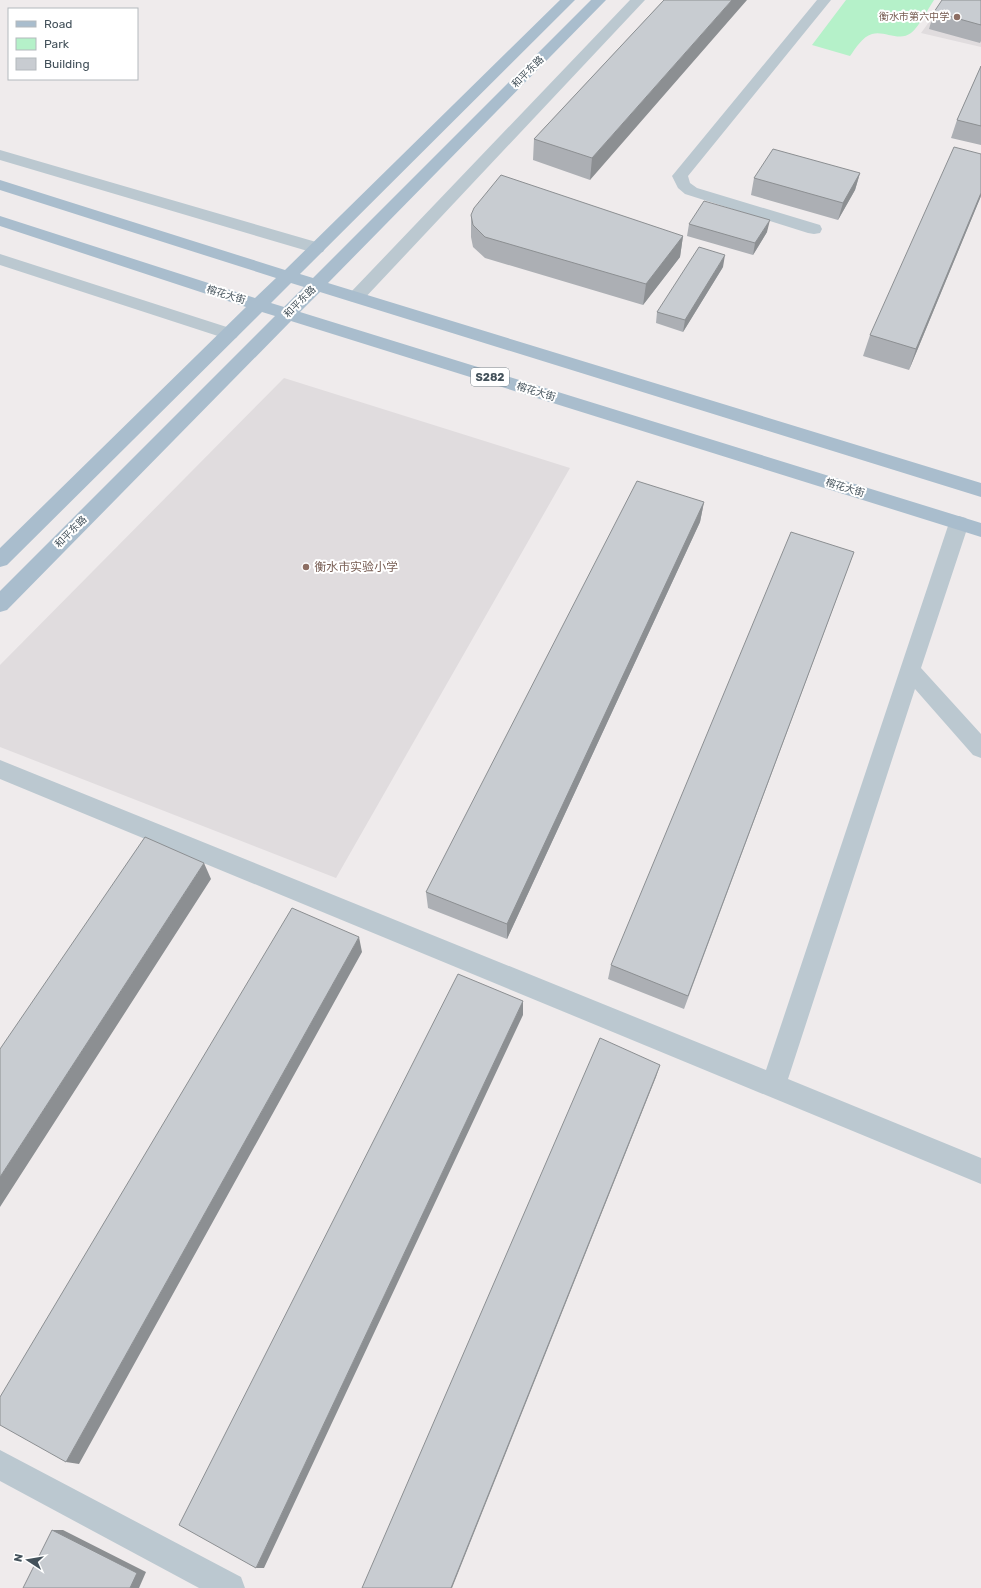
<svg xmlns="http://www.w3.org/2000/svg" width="981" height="1588" font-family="Rubik,'Noto Sans SC',sans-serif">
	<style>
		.education { fill: #e0dcde }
		.green { fill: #b5f1c9 }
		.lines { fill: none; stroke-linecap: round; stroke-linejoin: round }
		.minor { fill: #bbc8d0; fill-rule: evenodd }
		.major { fill: #a9bdcd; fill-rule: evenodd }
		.wall { fill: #acafb4 }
		.shaded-wall { fill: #8c8f92 }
		.building { fill: #c8ccd1; stroke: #8c8f92 }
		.education-dot { fill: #8d6e63; stroke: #fff; stroke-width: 1.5 }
		.labels { text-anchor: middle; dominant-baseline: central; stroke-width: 4; stroke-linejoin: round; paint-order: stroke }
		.far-education-label { font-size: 10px; fill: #785e54; stroke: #fff; text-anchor: end }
		.far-street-label { font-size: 10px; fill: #43515a; stroke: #fff }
		.shield { fill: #fff; stroke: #7b858c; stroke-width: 1 }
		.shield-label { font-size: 11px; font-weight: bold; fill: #43515a }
		.education-label { font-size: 12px; fill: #785e54; stroke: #fff; text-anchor: start }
	</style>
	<rect width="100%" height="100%" fill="#efebec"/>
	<path class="education" d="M945 0H981V47L921 33Z
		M284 378 570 468 336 878 0 747V665Z"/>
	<path class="green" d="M846 0H934C928 9 919 27 911 33 899 42 884 30 872 34 862 37 856 48 850 56L812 45Z"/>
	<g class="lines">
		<path class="minor" d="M630 0H645L362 301 356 302 350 301 348 297 350 293Z
			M817 0H831L688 176 690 183 697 188 820 225 822 229 820 233 814 234 808 233 685 194 678 188 672 176Z
			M0 150 323 244 325 248 323 252 317 253 311 252 0 160Z
			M0 254 236 330 239 334 236 338 230 340 224 338 0 265Z
			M959 516 966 518 969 523 921 668 981 734V758L973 755 915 689 788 1079 981 1158V1184L0 779V760L766 1070 949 523 952 518Z
			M0 1450 241 1577 245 1588H199L0 1481Z"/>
		<path class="major" d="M560 0H575L300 274 313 278 591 0H606L328 283 981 483V497L320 292 300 312 981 523V537L291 321 7 610 0 612V591L275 316 262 312 7 565 0 567V548L246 307 0 226V216L255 298 276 278 0 190V180L285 270ZM291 283 304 287 284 307 271 303Z"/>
	</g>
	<path class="wall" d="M664 0 590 180 533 160 534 139Z
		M981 0V41L980 43 929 29 934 12Z
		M981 66V145L951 138 957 120Z
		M860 173 855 190 838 220 751 195 754 178Z
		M981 196 909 370 863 356 870 335Z
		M471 215 683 236 680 257 643 305 485 258 473 247 471 237Z
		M689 224 767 232 753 255 687 236Z
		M723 267 683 332 656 323 657 312Z
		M704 502 700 522 507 939 428 908 426 892Z
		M854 552 684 1009 608 979 611 965Z"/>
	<path class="shaded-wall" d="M732 0H747L590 180 592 158Z
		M860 173 855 190 838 220 843 203Z
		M981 193V196L909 370 916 349Z
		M770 220 767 232 753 255 755 243Z
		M683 236 680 257 643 305 646 284Z
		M725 255 723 267 683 332 685 320Z
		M704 502 700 522 507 939V924Z
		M204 863 211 879 0 1207V1177Z
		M359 937 362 952 79 1464 66 1462Z
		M523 1001V1015L264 1568H256Z
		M660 1065 656 1077 452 1588H451Z
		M52 1530H63L146 1572 139 1588H130Z"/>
	<path class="building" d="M664 0H732L592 158 534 139Z
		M942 0H981V25L934 12Z
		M981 66V126L957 120Z
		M954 147 981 154V193L916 349 870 335Z
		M773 149 860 173 843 203 754 178Z
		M501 175 683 236 646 284 485 237 473 225 471 215 474 208Z
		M704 201 770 220 755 243 689 224Z
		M699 247 725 255 685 320 657 312Z
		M637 481 704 502 507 924 426 892Z
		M791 532 854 552 688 996 611 965Z
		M145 837 204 863 0 1177V1049Z
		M292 908 359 937 66 1462 0 1425V1397Z
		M458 974 523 1001 256 1568 179 1525Z
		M600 1038 660 1065 451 1588H362Z
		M52 1530 137 1573 130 1588H23Z"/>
	<g class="education-dot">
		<circle cx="957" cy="17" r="4"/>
		<circle cx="306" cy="567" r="4"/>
	</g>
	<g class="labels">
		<g class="far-education-label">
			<text x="949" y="17">衡水市第六中学</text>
		</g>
		<g class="far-street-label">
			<text transform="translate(528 72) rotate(-45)">和平东路</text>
			<text transform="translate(226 295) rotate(17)">榕花大街</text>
			<text transform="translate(300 302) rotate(-45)">和平东路</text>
			<text transform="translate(536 392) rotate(17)">榕花大街</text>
			<text transform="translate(845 488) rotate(17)">榕花大街</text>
			<text transform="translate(71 532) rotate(-45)">和平东路</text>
		</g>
		<rect class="shield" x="471" y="368" width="38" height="18" rx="3"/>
		<g class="shield-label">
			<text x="490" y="377">S282</text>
		</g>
		<g class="education-label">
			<text x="314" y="567">衡水市实验小学</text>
		</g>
	</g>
	<rect x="8" y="8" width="130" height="72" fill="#ffffff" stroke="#b4b9bd"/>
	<rect x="16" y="21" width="20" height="6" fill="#a9bdcd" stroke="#b4b9bd"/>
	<text x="44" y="28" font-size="12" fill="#43515a">Road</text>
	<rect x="16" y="38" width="20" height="12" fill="#b5f1c9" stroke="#b4b9bd"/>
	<text x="44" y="48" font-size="12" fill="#43515a">Park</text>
	<rect x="16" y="58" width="20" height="12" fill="#c8ccd1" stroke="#b4b9bd"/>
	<text x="44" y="68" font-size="12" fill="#43515a">Building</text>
	<g transform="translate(28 1560) rotate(282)" stroke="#ffffff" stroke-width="3" paint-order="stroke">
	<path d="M0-3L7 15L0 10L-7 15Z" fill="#43515a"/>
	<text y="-6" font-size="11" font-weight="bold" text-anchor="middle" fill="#43515a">N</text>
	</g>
</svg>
